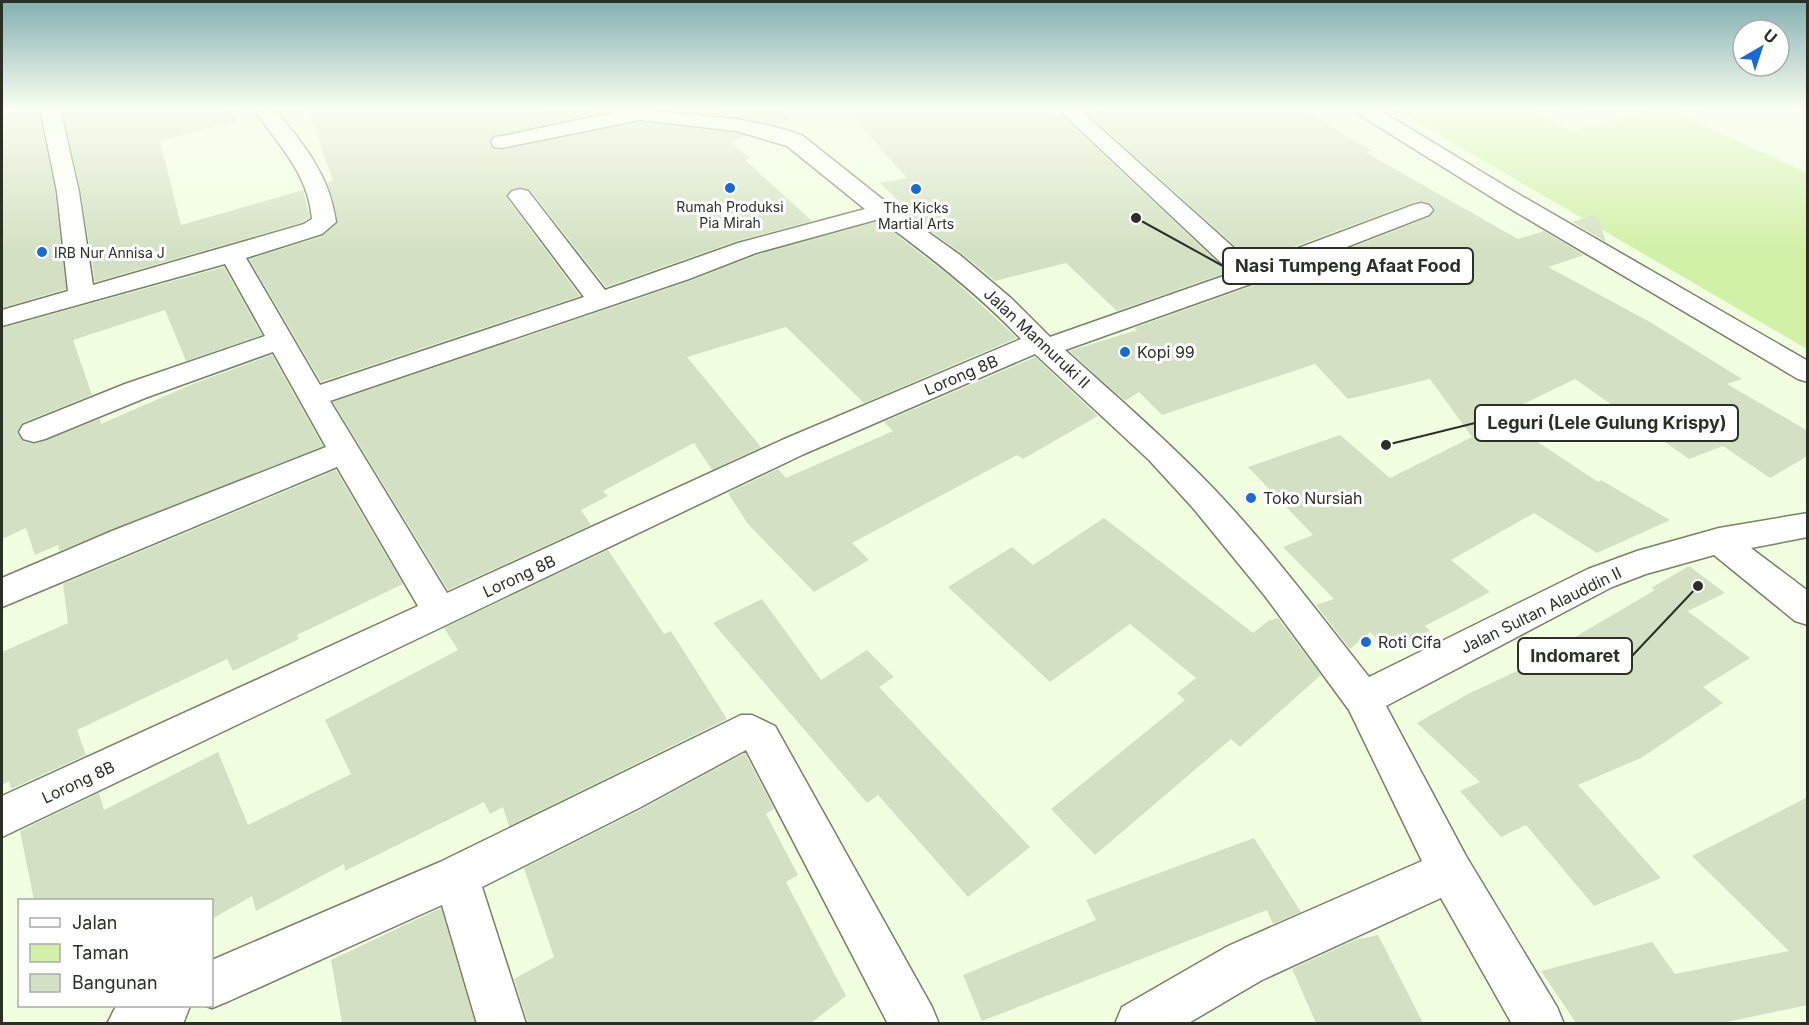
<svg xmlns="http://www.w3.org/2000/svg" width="1809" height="1025" font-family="Inter,sans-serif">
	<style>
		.green { fill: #d3f0a7 }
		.building { fill: #d4e0c3 }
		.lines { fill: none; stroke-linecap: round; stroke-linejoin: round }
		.street-casing { stroke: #768166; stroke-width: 3 }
		.street { fill: #fff; fill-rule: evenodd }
		.poi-dot { fill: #186bd5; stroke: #fff; stroke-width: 2 }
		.labels { text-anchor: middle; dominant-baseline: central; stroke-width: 6; stroke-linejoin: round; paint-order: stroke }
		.far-poi-label { font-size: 14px; fill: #2b3025; stroke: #fff }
		.street-label { font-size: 16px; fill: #2b3025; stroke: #fff }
		.poi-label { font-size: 16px; fill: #2b3025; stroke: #fff; text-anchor: start }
		.leader { fill: none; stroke: #2b3025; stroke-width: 2 }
		.callout-dot { fill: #2b3025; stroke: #fff; stroke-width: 2 }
		.callout { fill: #fff; stroke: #2b3025; stroke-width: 2 }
		.callout-label { font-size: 18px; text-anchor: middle; font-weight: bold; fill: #2b3025 }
	</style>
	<rect width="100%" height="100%" fill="#f1fee0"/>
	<path class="green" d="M1393 108H1522L1572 131 1666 108 1807 173V349Z"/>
	<path class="building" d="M2 108H38L55 192 66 289 2 308Z
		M62 108H235L236 121 160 141 181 225 303 190 310 218 303 222 95 282 81 192Z
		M308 108H612L613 111 494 135 489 143 494 149 502 150 640 122 736 133 745 136 730 142 750 158 745 160 812 221 737 241 606 287 530 190 521 187 511 189 506 197 580 296 321 382 249 259 323 236 337 224 335 205 327 183 333 181Z
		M646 108H811L812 109 774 125 724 116Z
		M845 108H1048L1054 114 1059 113 1228 272 1117 311 1066 263 995 281 961 253 900 210 906 208 880 183 907 178Z
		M1088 108H1300L1371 150 1365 152 1518 239 1544 231 1584 255 1548 267 1650 322 1742 379 1727 384 1808 431V456L1770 478 1723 446 1689 459 1575 379 1499 416 1598 482 1601 480 1670 520 1597 553 1534 513 1451 560 1490 592 1425 626 1430 631 1388 650 1370 632 1350 649 1316 605 1334 599 1283 547 1313 535 1248 467 1340 435 1390 478 1472 437 1430 379 1348 399 1315 364 1162 415 1139 392 1125 401 1069 351 1137 330 1134 328 1260 283 1430 217 1435 209 1430 203 1420 201 1412 203 1253 262 1082 109Z
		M1597 214 1606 242 1572 222Z
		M879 221 952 278 1017 338 864 403 786 327 687 357 761 447 712 470 694 443 603 491 608 496 581 510 591 525 448 590 333 402 690 281 757 255Z
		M224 267 262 335 186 361 165 310 73 340 92 395 22 423 17 433 22 441 35 444 100 419 101 424 195 383 272 355 323 446 59 551 58 545 35 555 26 528 2 539V328Z
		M1035 357 1098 416 1023 459 1017 455 852 543 869 560 814 592 748 524 728 493 778 469 786 478 893 431 884 422Z
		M336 470 403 584 297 635 299 639 233 671 227 659 77 730 86 755 11 789 9 781 2 785V652L68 623 63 584Z
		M1104 518 1253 633 1268 621 1278 618 1321 675 1240 747 1231 739 1095 855 1051 809 1185 700 1177 693 1196 678 1130 624 1050 682 948 587 1012 547 1033 565Z
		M608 550 664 634 671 631 727 719 509 826 503 807 490 814 484 802 345 871 344 864 256 911 252 896 212 919V900H34L20 831 99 793 104 810 218 752 248 825 351 774 325 720 458 650 444 628Z
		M1689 566 1725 593 1688 611 1682 607 1750 658 1703 687 1723 703 1641 758 1578 785 1661 878 1594 906 1526 825 1501 837 1460 791 1480 782 1417 723 1468 694 1517 671 1655 590 1651 588Z
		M762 599 821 680 867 650 894 677 879 687 1030 847 968 897 878 795 867 803 713 623Z
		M745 753 774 809 766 814 798 875 786 882 846 996 811 1023H528L514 979 554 957 524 868 640 810Z
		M1808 797V1005L1722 1023H1576L1541 971 1652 942 1675 974 1789 951 1692 856Z
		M1254 838 1301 912 1273 924 1267 910 982 1021 963 975 1096 920 1086 900Z
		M441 908 475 1023H342L331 960Z
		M1378 935 1423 1023H1316L1292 969 1355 940Z"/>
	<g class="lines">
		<g class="street-casing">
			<path id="street" d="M40 108H60L79 192 93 285 304 224 312 219C308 172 278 145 253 108H273C303 142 330 176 336 222L322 234 246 258 320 385 584 297 508 196 512 191 520 189 528 191 605 290 738 243 865 209 787 146 736 131 640 120 502 148 494 147 491 142 494 137 502 136 617 112 614 108C635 108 654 111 674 113 718 117 762 120 803 136L891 206 960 255 1012 299 1050 337 1232 273 1057 108H1078L1253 265 1413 205 1421 203 1429 205 1433 210 1429 215 1259 281 1065 350C1116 396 1168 441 1215 490 1271 549 1319 614 1369 677L1588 569 1637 551 1719 528 1808 513V537L1751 548 1808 591V625L1795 621 1714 555 1646 574 1612 587 1386 706 1466 856 1557 1007 1564 1024H1512L1441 898 1262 980 1187 1024H1115L1122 1007 1228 946 1422 861 1349 710 1265 596 1193 508 1149 460 1035 354 804 454 2 837V796L418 606 337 467 2 607V578L112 531 326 447 273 352 145 398 45 439 34 442 23 439 19 432 23 425 125 384 265 336 225 264 2 326V310L68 291 57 192ZM879 219C930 256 978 294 1021 339L782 440 447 593 330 401 689 279 756 253Z
				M1352 108H1376L1520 195 1808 361V382L1798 379 1504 205 1355 112Z
				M741 715H752L775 726 932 1007 939 1024H888L746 750 639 808 482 887 526 1024H477L442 905 229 1001 212 1008 206 1006H212V960L440 862Z
				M116 1006H190L183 1024H107Z"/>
		</g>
		<use href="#street" class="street"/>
	</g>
	<linearGradient id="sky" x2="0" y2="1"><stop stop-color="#83afb1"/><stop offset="0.43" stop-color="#f9fff1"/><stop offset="1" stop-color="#f9fff1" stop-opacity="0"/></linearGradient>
	<rect width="1809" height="251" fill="url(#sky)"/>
	<g class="poi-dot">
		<circle cx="730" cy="188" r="6"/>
		<circle cx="916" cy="189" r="6"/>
		<circle cx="42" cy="252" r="6"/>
		<circle cx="1125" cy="352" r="6"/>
		<circle cx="1251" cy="498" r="6"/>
		<circle cx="1366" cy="642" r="6"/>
	</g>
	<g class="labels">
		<g class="far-poi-label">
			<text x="730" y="206">Rumah Produksi<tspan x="730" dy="16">Pia Mirah</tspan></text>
			<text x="916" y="207">The Kicks<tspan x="916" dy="16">Martial Arts</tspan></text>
			<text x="54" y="252" text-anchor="start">IRB Nur Annisa J</text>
		</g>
		<g class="street-label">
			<text transform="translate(1037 338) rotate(43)">Jalan Mannuruki II</text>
			<text transform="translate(961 375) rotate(-23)">Lorong 8B</text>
			<text transform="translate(519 576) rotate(-25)">Lorong 8B</text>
			<text transform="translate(1541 610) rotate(-26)">Jalan Sultan Alauddin II</text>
			<text transform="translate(78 782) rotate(-25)">Lorong 8B</text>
		</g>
		<g class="poi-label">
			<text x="1137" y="352">Kopi 99</text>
			<text x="1263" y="498">Toko Nursiah</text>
			<text x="1378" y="642">Roti Cifa</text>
		</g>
	</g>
	<path class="leader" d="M1136 218L1223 266M1386 445L1475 423M1698 586L1632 656"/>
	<g class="callout-dot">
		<circle cx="1136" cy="218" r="6"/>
		<circle cx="1386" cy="445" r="6"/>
		<circle cx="1698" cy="586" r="6"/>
	</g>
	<g class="callout">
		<rect x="1223" y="248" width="250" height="36" rx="6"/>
		<rect x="1475" y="405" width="263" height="36" rx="6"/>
		<rect x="1518" y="638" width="114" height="36" rx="6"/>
	</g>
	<g class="callout-label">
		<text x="1348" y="272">Nasi Tumpeng Afaat Food</text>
		<text x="1607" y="429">Leguri (Lele Gulung Krispy)</text>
		<text x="1575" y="662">Indomaret</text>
	</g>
	<rect width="1809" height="1025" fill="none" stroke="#2b3025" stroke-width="6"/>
	<rect x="18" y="899" width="195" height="108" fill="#ffffff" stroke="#aaaca8" stroke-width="1.5"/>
	<rect x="30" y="918" width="30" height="9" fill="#ffffff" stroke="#aaaca8" stroke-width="1.5"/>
	<text x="72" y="929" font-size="18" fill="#2b3025">Jalan</text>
	<rect x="30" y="944" width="30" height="18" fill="#d3f0a7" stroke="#aaaca8" stroke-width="1.5"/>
	<text x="72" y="959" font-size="18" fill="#2b3025">Taman</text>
	<rect x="30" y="974" width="30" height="18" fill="#d4e0c3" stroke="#aaaca8" stroke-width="1.5"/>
	<text x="72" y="989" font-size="18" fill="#2b3025">Bangunan</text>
	<g transform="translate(1761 48) rotate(39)"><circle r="28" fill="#ffffff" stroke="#aaaca8" stroke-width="1.5"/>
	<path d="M0-4.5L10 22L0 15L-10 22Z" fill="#186bd5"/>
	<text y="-9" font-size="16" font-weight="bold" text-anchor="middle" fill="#2b3025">U</text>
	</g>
</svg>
